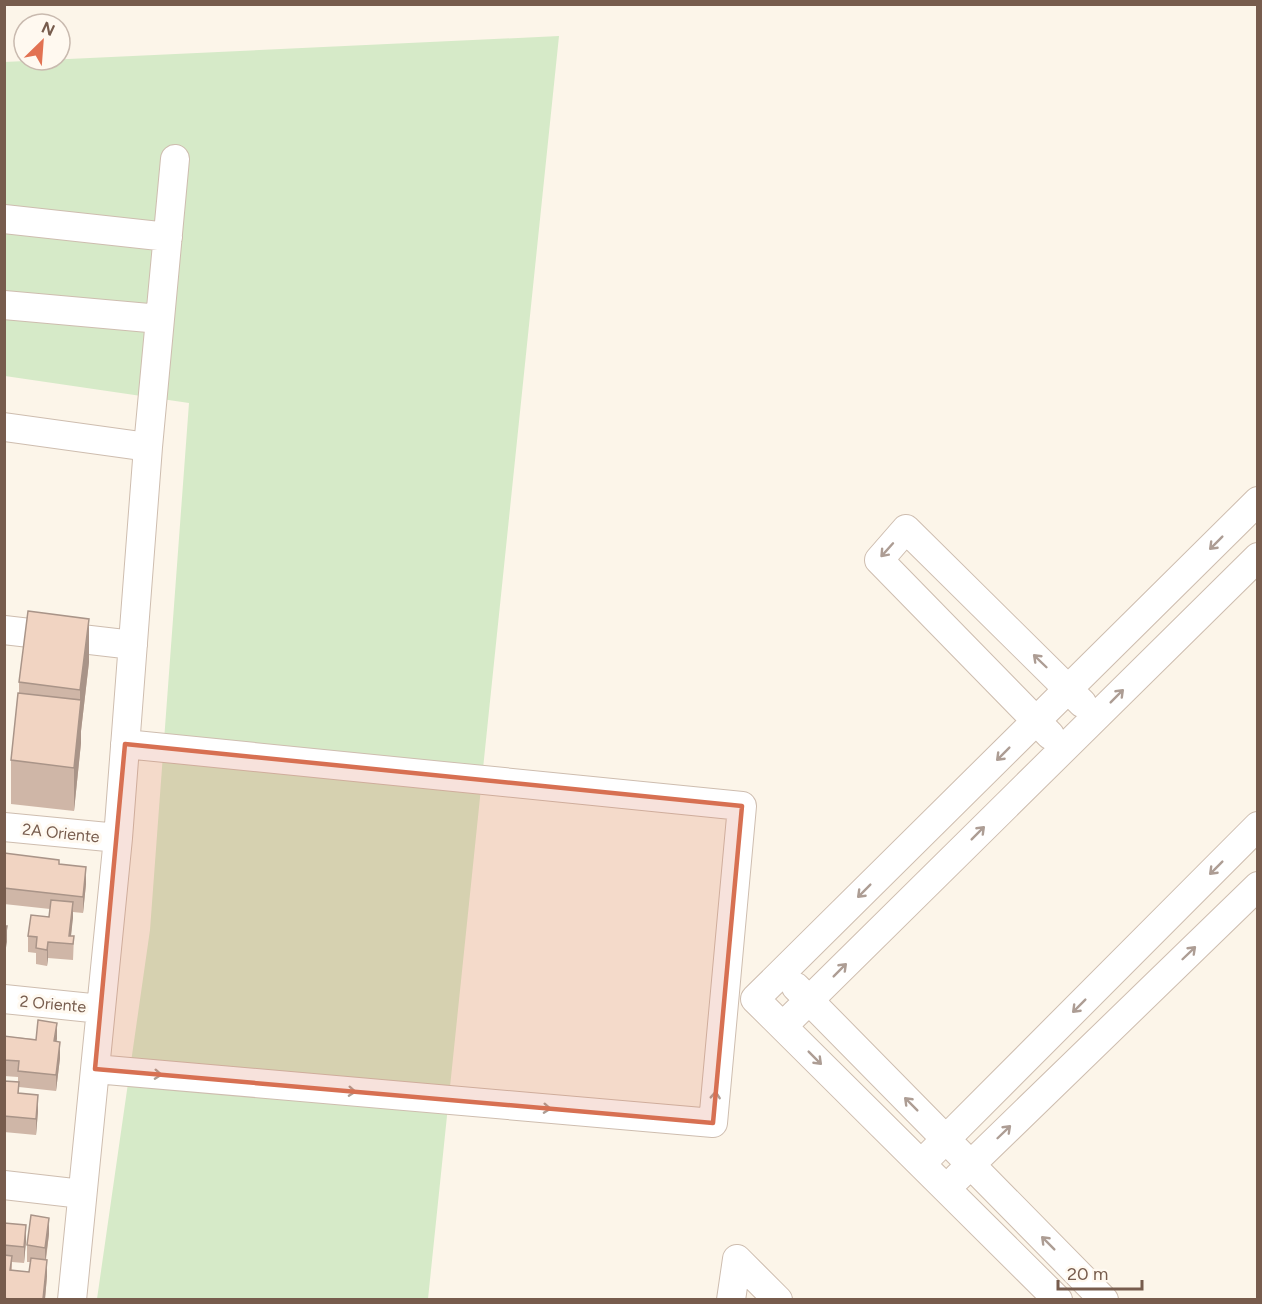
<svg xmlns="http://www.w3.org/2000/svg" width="1262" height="1304" font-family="Figtree,sans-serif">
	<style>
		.green { fill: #d6eac8 }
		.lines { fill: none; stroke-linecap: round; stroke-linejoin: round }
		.street-casing { stroke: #cebdaf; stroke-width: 30 }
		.street { stroke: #fff; stroke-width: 28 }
		.wall { fill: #cfb6a7 }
		.shaded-wall { fill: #a99488 }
		.building { fill: #f1d4c2; stroke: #a99488; stroke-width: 1.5 }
		.oneway { stroke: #ad9d94 }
		.marked { fill: #d77052; fill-opacity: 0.2; stroke: #d77052; stroke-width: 4.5; stroke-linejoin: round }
		.labels { text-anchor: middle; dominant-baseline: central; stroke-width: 6; stroke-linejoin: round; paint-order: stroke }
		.street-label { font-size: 16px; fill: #775c4d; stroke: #fff9f0 }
	</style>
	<rect width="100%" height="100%" fill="#fcf5e9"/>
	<path class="green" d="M559 36 428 1299H97L150 930 189 403 5 376 4 62Z"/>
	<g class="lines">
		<g class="street-casing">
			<path id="street" d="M4 219 168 237
				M4 305 160 319
				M4 427 148 447
				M4 630 133 645
				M1050 735 879 560 906 529 1082 703
				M4 827 118 838
				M796 987 1104 1300
				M4 999 101 1009
				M783 1026 1258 557
				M95 1069 713 1123 742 806 125 744
				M922 1163 1258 826
				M957 1178 1258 886
				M4 1185 82 1194
				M737 1259 778 1300
				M72 1300 118 838 148 447 175 159
				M731 1300 737 1259
				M1058 1300 755 999 1258 501"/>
		</g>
		<use href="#street" class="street"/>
	</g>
	<path class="wall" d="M89 662 81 731V743L74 811 11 804V760L19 693V682Z
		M4 853 59 864 86 884 83 913 73 912 71 936H74L73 960 48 958 47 966 36 964V953L28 952V936L49 917 50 909 4 904Z
		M4 1036 56 1041 60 1058 56 1091 19 1087V1093L38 1111 36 1135 4 1132V1081L18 1082V1077L4 1076Z
		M4 1223 26 1241 24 1263 12 1262V1270L29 1272 30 1262H27V1245L49 1234 46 1260 47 1276 45 1299H4Z"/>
	<path class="shaded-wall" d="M89 619V662L81 731V743L74 811V768L80 702V690Z
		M86 867V884L83 913V897Z
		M73 902V918L70 944 69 936Z
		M7 926V942L4 959V943Z
		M48 942V958L47 966V950Z
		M57 1023V1039L54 1057V1041Z
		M60 1042V1058L56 1091V1075Z
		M38 1095V1111L36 1135V1119Z
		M49 1218V1234L45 1264V1248Z
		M26 1225V1241L24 1263V1247Z
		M47 1260V1276L45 1299H43Z"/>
	<path class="building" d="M28 611 89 619 80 690 19 682Z
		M18 693 81 700 74 768 11 760Z
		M4 853 59 860V864L86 867 83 897 4 888Z
		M51 900 73 902 69 936H74L73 944 48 942 47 950 36 948 37 937 28 936 31 915 49 917Z
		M4 926H7L4 943Z
		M38 1020 57 1023 54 1041 60 1042 56 1075 18 1071 19 1061 4 1060V1036L36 1040Z
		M4 1081 19 1082 18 1093 38 1095 36 1119 4 1116Z
		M31 1215 49 1218 45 1248 27 1245Z
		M4 1223 26 1225 24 1247 4 1245Z
		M4 1255 12 1256 10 1270 29 1272 31 1258 47 1260 43 1299H7H8L4 1298Z"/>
	<defs><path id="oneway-shaft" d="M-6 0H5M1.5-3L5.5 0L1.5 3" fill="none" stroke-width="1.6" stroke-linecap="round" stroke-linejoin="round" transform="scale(1.5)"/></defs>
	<g class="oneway">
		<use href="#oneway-shaft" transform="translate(1216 543) rotate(135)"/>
		<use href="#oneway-shaft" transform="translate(887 550) rotate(132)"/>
		<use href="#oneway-shaft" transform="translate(1040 661) rotate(-136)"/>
		<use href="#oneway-shaft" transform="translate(1117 696) rotate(-45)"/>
		<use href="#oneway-shaft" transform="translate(1003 754) rotate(135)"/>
		<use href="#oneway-shaft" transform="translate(978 833) rotate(-45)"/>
		<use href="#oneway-shaft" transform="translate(1216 868) rotate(135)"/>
		<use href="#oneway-shaft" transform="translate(864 891) rotate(135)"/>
		<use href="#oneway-shaft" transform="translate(1189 953) rotate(-44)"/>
		<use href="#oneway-shaft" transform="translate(840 970) rotate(-45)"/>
		<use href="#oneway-shaft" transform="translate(1079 1006) rotate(135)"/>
		<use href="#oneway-shaft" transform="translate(815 1058) rotate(45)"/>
		<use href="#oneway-shaft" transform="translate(153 1074) rotate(5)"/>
		<use href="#oneway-shaft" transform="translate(347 1091) rotate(5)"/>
		<use href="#oneway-shaft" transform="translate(715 1100) rotate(-85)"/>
		<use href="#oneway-shaft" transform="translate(911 1104) rotate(-135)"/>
		<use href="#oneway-shaft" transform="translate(542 1108) rotate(5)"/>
		<use href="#oneway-shaft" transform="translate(1004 1132) rotate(-44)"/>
		<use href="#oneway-shaft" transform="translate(1048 1243) rotate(-135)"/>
	</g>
	<path class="marked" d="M125 744 742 806 713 1123 95 1069Z"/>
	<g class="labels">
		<g class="street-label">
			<text transform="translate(61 833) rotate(6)">2A Oriente</text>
			<text transform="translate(53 1004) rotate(5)">2 Oriente</text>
		</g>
	</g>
	<rect width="1262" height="1304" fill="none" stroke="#775c4d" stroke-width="12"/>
	<g transform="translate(42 42) rotate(25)"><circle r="28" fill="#fff9f0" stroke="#c9baaf" stroke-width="1.5"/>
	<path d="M0-4.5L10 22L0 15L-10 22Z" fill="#e27252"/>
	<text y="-9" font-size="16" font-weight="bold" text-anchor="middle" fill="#775c4d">N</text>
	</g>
	<path d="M1058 1280v9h84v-9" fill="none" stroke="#775c4d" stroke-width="3"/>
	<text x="1067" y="1280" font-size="18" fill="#775c4d" stroke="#fff9f0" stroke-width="4.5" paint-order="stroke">20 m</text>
</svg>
